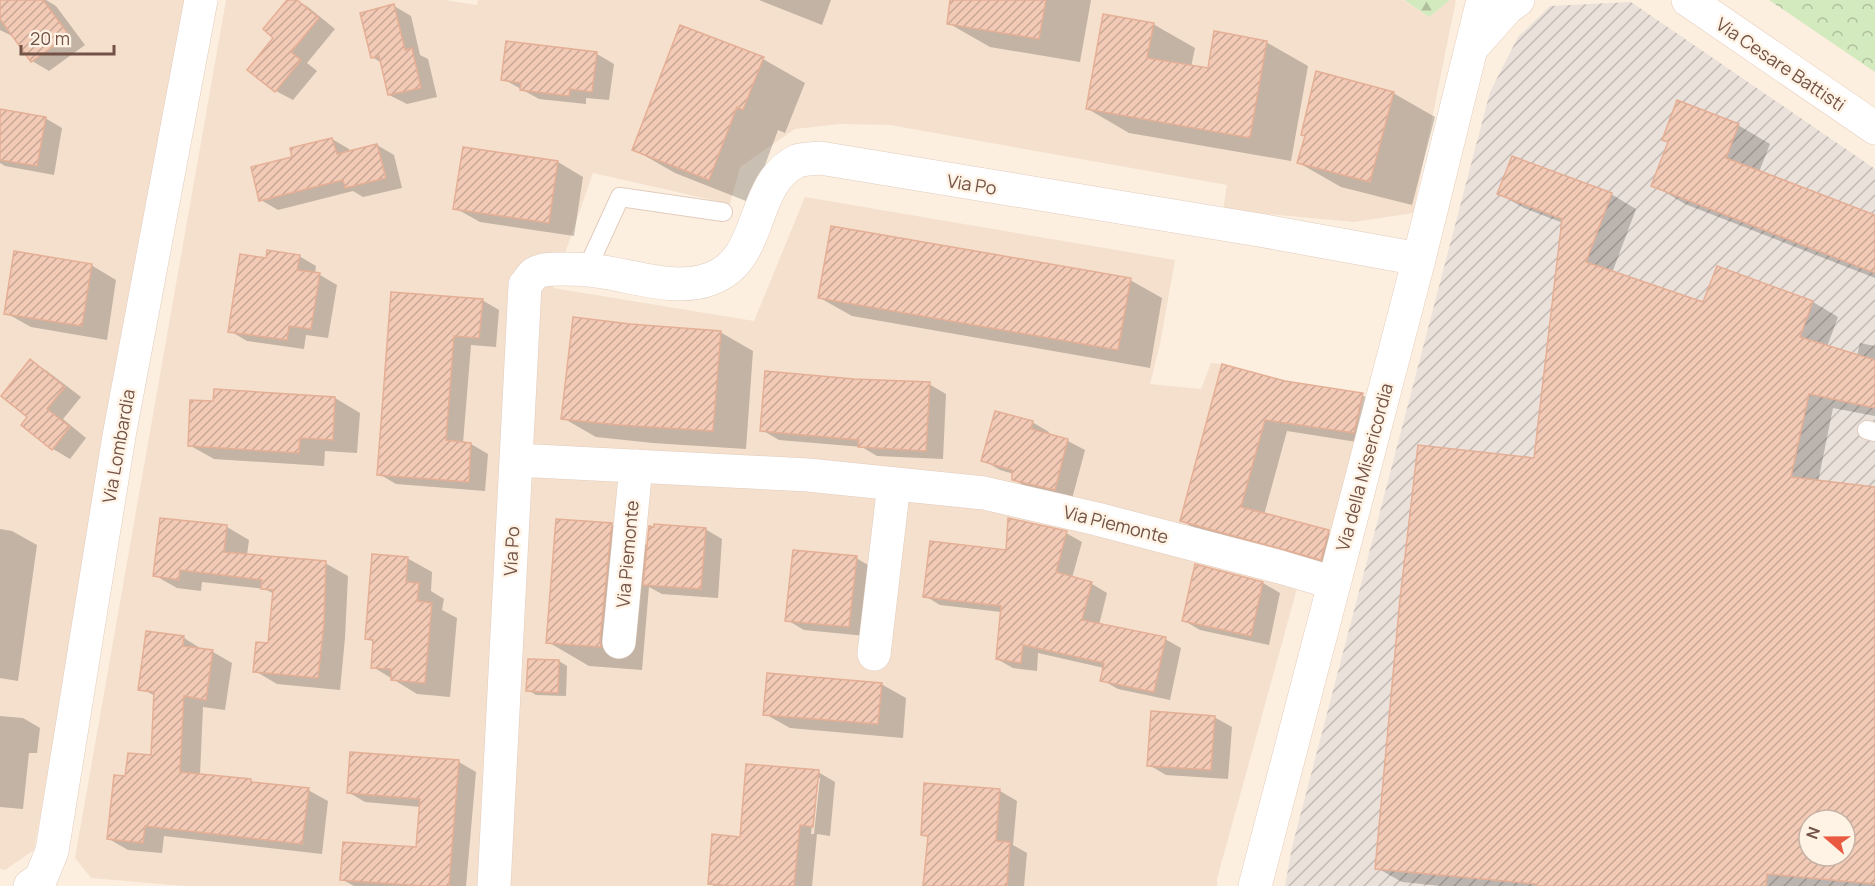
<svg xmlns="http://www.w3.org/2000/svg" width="1875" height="886" font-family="Manrope,sans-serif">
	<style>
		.residential { fill: #f4e0cd }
		.industrial { fill: url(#industrial-furrows); fill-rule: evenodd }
		.forest { fill: url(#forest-firs) }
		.park { fill: url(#park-crowns) }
		.shadow { fill: #0003; fill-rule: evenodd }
		.building { fill: url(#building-hatch); stroke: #e5af96; stroke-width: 1.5; fill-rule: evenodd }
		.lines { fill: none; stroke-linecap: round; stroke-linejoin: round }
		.lane-casing { stroke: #e2ccbe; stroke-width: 20 }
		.street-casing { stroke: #e2ccbe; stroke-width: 34 }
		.secondary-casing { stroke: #e7ccbb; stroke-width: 34 }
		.lane { stroke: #fff; stroke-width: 18 }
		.street { stroke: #fff; stroke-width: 33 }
		.secondary { stroke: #fff; stroke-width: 33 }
		.labels { text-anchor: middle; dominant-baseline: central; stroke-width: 5; stroke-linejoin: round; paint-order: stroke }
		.street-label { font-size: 18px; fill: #735347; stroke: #fff3e5 }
	</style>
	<defs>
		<pattern id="industrial-furrows" width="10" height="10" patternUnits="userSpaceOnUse" patternTransform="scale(1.5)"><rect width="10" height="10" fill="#eae1db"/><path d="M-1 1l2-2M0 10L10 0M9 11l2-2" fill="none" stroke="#c2b9b3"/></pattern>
		<pattern id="forest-firs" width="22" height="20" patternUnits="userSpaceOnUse" patternTransform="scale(1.5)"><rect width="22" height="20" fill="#d3e9be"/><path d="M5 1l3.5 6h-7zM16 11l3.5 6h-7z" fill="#b0bf9c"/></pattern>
		<pattern id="park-crowns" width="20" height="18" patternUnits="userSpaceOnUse" patternTransform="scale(1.5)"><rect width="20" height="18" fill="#d3e9be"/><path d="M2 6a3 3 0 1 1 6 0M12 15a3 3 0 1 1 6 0" fill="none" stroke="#b0bf9c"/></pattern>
		<pattern id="building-hatch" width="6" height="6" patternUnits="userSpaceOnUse" patternTransform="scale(1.5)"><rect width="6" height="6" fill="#f2cab6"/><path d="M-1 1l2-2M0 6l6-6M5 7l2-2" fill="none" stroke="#c8a796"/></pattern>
	</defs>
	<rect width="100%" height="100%" fill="#fcefdf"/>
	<path class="residential" d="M0 0H188L34 850 5 870 0 869Z
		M226 0H445L477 5 478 0H1403L1429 17 1450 0H1456L1413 213 1354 222 1223 210 1227 185 890 125 840 124 795 129 740 167 730 204 593 173 553 288 754 321 805 197 1175 260 1160 344 1150 384 1201 389 1211 363 1222 364 1290 382 1363 393 1356 434 1324 567 1299 581 1217 879V886H184L91 878 75 858Z"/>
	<path class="industrial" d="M1631 2 1875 169V886H1285L1292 847 1490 92 1518 37 1550 6ZM1809 820H1845V856H1809Z"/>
	<path class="forest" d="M1404 0H1450L1429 17Z"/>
	<path class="park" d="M1769 0H1875V72Z"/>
	<path class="shadow" d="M0 0H46L56 6 85 45 49 71 32 61 13 35 12 36 0 30Z
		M289 0H296L308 7 335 29 307 63 317 71 293 100 276 91V38Z
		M759 0H831L822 25Z
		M952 0H1091L1080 62 990 47 948 23Z
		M394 6 411 16 420 55 428 59 437 97 407 104 389 95 382 63 372 57Z
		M1153 24 1195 48 1191 67 1209 70 1266 42 1308 66 1291 161 1129 133 1088 109Z
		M597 54 614 64 609 100 586 98V104L539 99 503 79Z
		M763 59 805 83 785 133 778 130 751 203 675 173 633 149Z
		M1393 93 1435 117 1412 205 1341 187 1299 163 1306 136Z
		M0 111 45 118 62 128 54 175 5 166 0 163Z
		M1738 125 1770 144 1759 172 1875 217V278L1685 204 1653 185Z
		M332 139 349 149 350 152 377 145 394 155 402 188 363 197 353 191 278 210 261 200 294 158Z
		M558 162 583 177 574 236 480 222 455 208Z
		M1499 194H1611L1636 209 1612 273 1704 304 1717 268 1813 302 1838 317 1827 347 1857 356 1860 343 1875 346V416L1833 408 1818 482 1875 488V886H1441L1402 882 1377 868 1535 460 1563 223 1524 208ZM1809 820H1845V856H1809Z
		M299 256 316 266 315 274 320 275 337 285 328 338 306 335 304 349 247 341 230 331 267 260Z
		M91 265 116 280 107 340 31 327 6 313Z
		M1130 280 1162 298 1150 368 852 316 820 298Z
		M392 294 482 300 499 310 496 347 471 345 463 443 471 444 488 454 485 491 396 484 379 474Z
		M630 326 720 332 753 351 746 449 653 443 596 437 563 418Z
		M30 361 47 371 81 397 63 419 86 438 70 459 53 449 29 417Z
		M854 380 929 384 946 394 943 459 877 456 862 447 779 440 762 430Z
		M1285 383 1362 395 1384 407 1376 445 1287 431 1264 515 1328 532 1350 544 1343 571 1204 533 1182 521Z
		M335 398 360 413 357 453 325 451 324 466 214 459 189 445Z
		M1032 422 1049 432 1048 435 1068 441 1085 450 1072 499 1030 489 1013 479 1014 474 1000 470 983 460Z
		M611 525 649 546 705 529 722 539 718 598 662 594 649 587 642 670 589 666 548 642Z
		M227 527 249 540 247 555 325 563 348 576 345 638 340 690 277 684 255 671 269 644 274 594 265 589 202 582 201 591 177 588 154 575Z
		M0 529 12 531 37 545 18 681 0 678Z
		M1066 533 1082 542 1072 578 1092 584 1107 593 1099 625 1165 639 1181 648 1170 700 1118 689 1102 680 1104 668 1038 653 1037 671 1013 668 997 659 1001 612 940 605 925 596 1007 551Z
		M407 558 432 572 431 591 444 599 442 610 457 618 450 697 417 694 373 667 375 643 367 638Z
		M856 558 873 568 866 636 804 630 787 620Z
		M1263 583 1280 593 1269 645 1200 630 1183 620Z
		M184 638 203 650 213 652 232 663 225 710 203 707 200 775 251 781 257 784 308 790 328 801 322 854 164 836 162 853 128 850 109 839 127 778 152 757 155 696 139 687Z
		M529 660 559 661 567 666 566 696 536 695 528 690Z
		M881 684 906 698 903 738 790 728 765 714Z
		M0 716 23 718 40 728 37 753H29L23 809 0 807Z
		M1214 717 1232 727 1228 779 1166 775 1149 765Z
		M459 762 476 772 466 886H354L341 879 418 849 421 807 365 802 348 792Z
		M818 772 835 782 830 836 817 834 812 886H714L709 883 741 838ZM817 778H820L814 834H811Z
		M1000 791 1017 801 1013 845 1027 853 1024 886H925L929 838 922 834Z"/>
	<path class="building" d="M0 0H43L69 35 31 62 0 19Z
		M287 0H297L319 18 291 52 301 60 275 92 247 70 273 38 263 29Z
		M950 0H1046L1039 39 947 24Z
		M394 4 405 50 412 48 421 88 388 95 379 56 371 58 360 13Z
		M1103 14 1154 23 1147 58 1208 68 1214 31 1267 41 1250 138 1086 109Z
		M680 25 764 57 743 110 737 107 709 180 632 150Z
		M506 41 597 52 592 92 570 89 569 96 520 90 521 83 501 80Z
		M1316 71 1394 92 1370 182 1297 163 1305 136 1301 135Z
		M1677 100 1739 124 1726 158 1875 215V273L1651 186 1668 142 1662 140Z
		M0 109 46 117 37 166 0 160Z
		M332 138 337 154 377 144 386 178 345 188 343 180 259 201 251 167 292 157 290 148Z
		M463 147 558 161 549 223 453 209Z
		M1512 156 1612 193 1586 262 1703 302 1717 266 1813 301 1800 337 1875 360V408L1809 394 1791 477 1875 487V884L1767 874 1766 886H1536V884L1375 869 1400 599 1418 445 1534 458 1562 219 1497 194ZM1809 820H1845V856H1809Z
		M831 226 1131 278 1118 350 818 298Z
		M267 250 300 255 297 270 320 273 311 329 289 326 287 340 228 332 240 254 266 258Z
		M14 251 92 264 82 326 4 314Z
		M391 292 483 299 479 338 454 336 446 440 471 443 469 482 377 475Z
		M573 317 630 324 721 331 713 431 619 425 561 419Z
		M30 359 65 387 47 409 70 427 52 450 21 425 27 417 1 396Z
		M1222 364 1285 381 1363 393 1354 433 1265 420 1241 507 1329 530 1321 560 1180 521Z
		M765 371 854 379 930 382 926 451 858 447 859 440 760 431Z
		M214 389 335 397 333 440 300 438 299 453 188 446 190 400 213 401Z
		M995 411 1033 421 1031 429 1068 439 1055 490 1012 480V470L981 461Z
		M160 518 227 525 224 552 326 561 324 625 318 678 253 672 256 642 268 643 273 590 261 589 262 580 180 570 179 580 153 576Z
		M1008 518 1067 531 1056 572 1092 582 1082 620 1166 637 1154 692 1100 681 1104 663 1023 645 1021 663 996 659 1001 606 923 597 930 541 1006 550Z
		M556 519 612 523 600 640 601 647 546 643Z
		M654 524 706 528 701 589 643 585 649 526 654 527Z
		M793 550 857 556 849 627 785 621Z
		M372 554 408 557 406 582 419 583 417 601 432 603 425 683 391 680V669L371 668 373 640 365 639Z
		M1195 564 1263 582 1251 636 1182 621Z
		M146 631 184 636 183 646 213 650 206 700 184 696 180 772 251 779V782L309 788 302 844 145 826 143 843 107 839 114 775 125 776 128 753 151 755 154 692 138 690Z
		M528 659 559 660 558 693 526 691Z
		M767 673 882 683 878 724 763 715Z
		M1151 711 1215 716 1211 770 1147 766Z
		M350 752 459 760 449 886H423L340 880 343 842 416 847 420 799 347 793Z
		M746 764 819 770 813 827 800 825 794 886H731L708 884 712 834 740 837Z
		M924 783 1000 789 996 841 1010 842 1007 886H923L928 836 921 835Z"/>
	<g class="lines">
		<g class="lane-casing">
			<path id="lane" d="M587 269 620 197 723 212
				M1867 430 1875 432"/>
		</g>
		<g class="street-casing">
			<path id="street" d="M516 460 808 475 984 493 1097 519 1280 567 1334 583
				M619 642 636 466
				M874 654 894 484
				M30 886 41 878 52 851 119 436 201 0
				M494 886 525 285C528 282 531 276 534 274 541 269 552 269 560 269 569 269 579 269 588 270 626 273 673 293 710 279 765 260 749 184 797 161 803 159 813 159 820 158L1259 230 1419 259"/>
		</g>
		<g class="secondary-casing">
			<path id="secondary" d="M1688 0 1875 128
				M1475 44 1507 8 1518 0
				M1255 886 1419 259 1483 0"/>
		</g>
		<use href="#lane" class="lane"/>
		<use href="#street" class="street"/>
		<use href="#secondary" class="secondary"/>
	</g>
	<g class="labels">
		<g class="street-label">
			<text transform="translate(1781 64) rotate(34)">Via Cesare Battisti</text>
			<text transform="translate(972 184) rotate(9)">Via Po</text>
			<text transform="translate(118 446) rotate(-80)">Via Lombardia</text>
			<text transform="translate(1364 467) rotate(-75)">Via della Misericordia</text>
			<text transform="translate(1116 524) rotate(14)">Via Piemonte</text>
			<text transform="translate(511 551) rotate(-87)">Via Po</text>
			<text transform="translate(627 554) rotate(-85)">Via Piemonte</text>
		</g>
	</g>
	<g transform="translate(1827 838) rotate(290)"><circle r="28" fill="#fff3e5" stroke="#c7b3a6" stroke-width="1.5"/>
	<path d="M0-4.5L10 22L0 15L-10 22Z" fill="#e95a41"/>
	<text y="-9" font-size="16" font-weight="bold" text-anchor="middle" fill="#735347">N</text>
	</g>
	<path d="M21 45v9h93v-9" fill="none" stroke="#735347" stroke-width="3"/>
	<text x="30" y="45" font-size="18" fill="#735347" stroke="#fff3e5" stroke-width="4.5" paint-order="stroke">20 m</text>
</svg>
